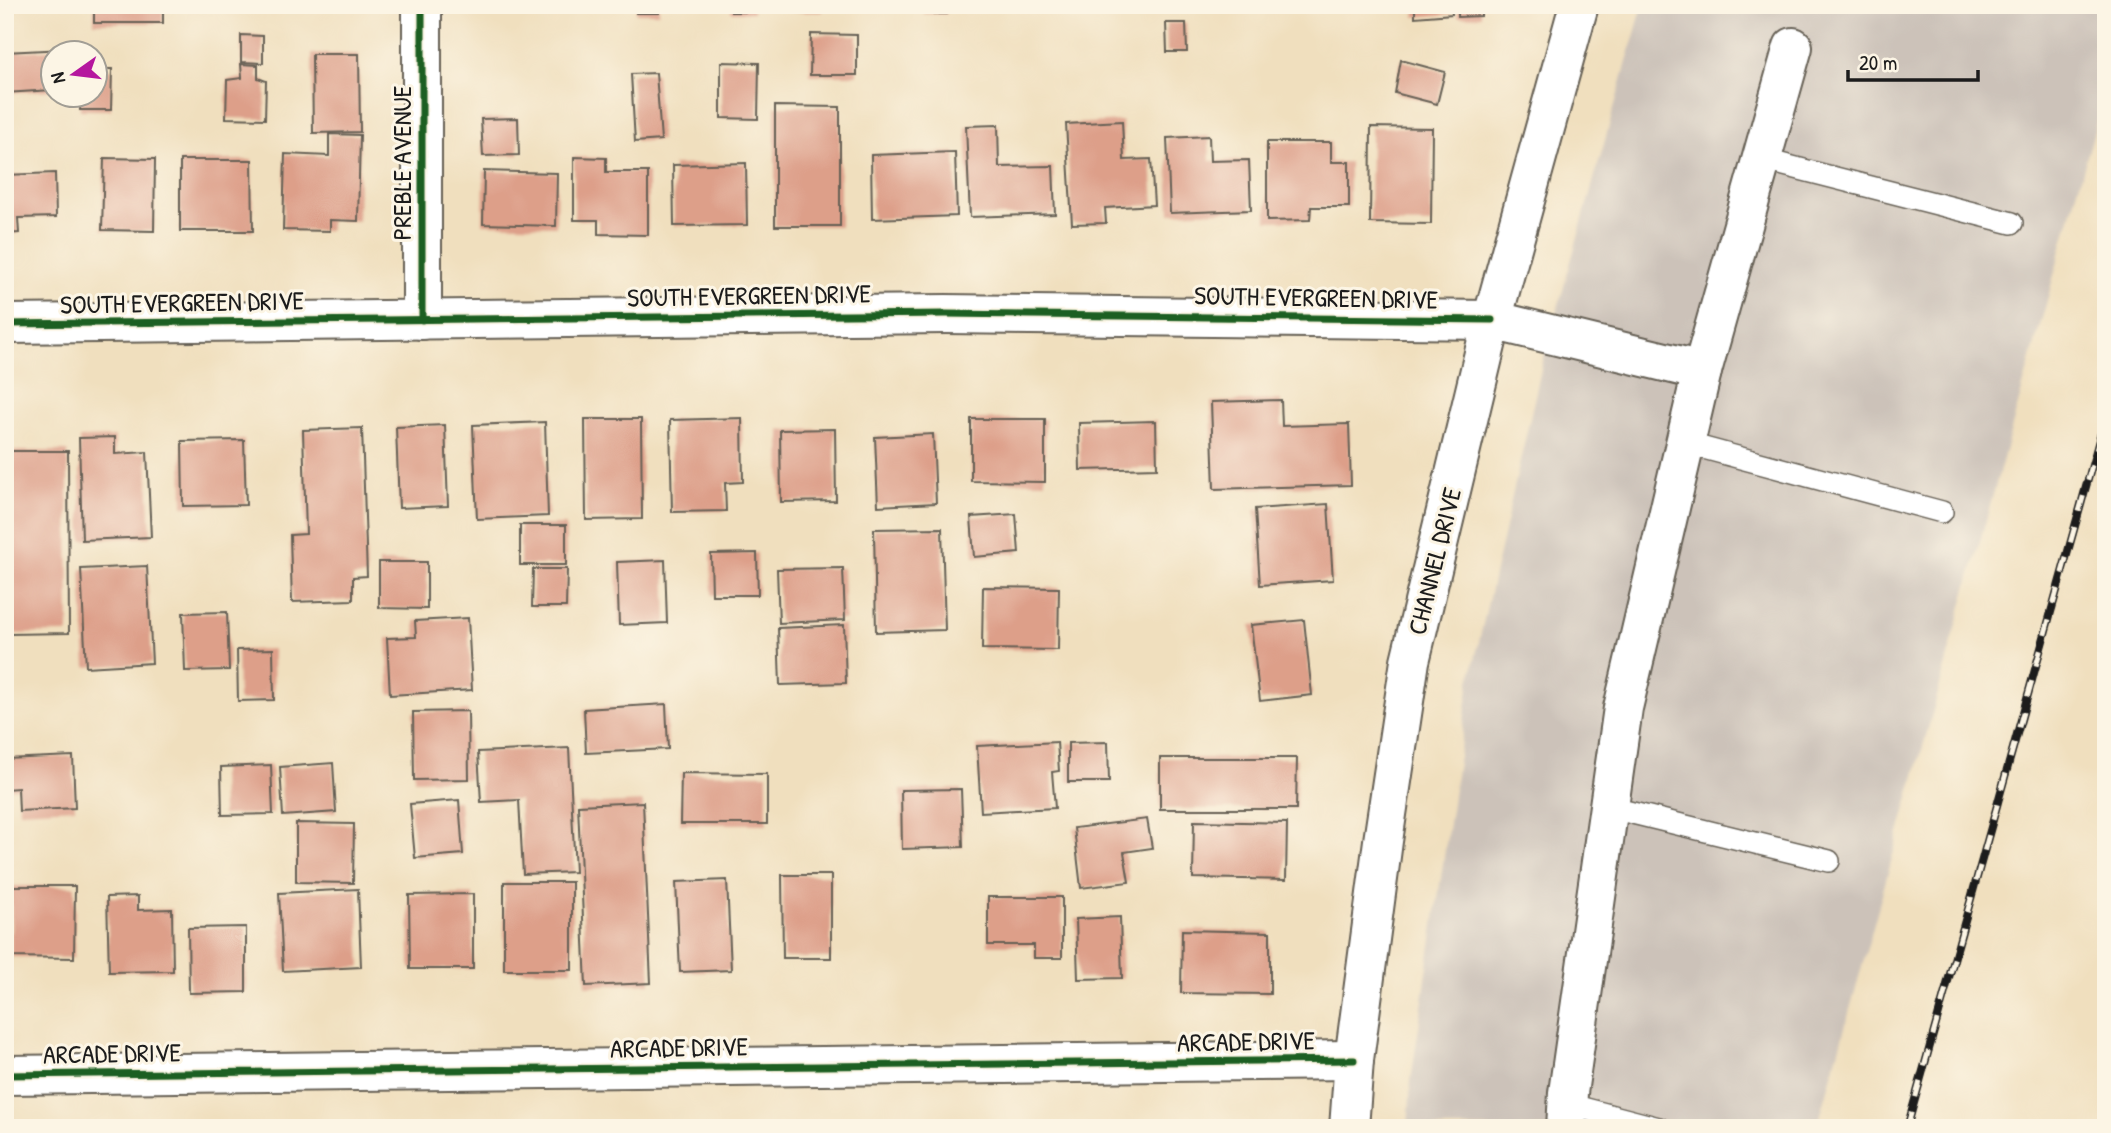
<svg xmlns="http://www.w3.org/2000/svg" width="2111" height="1133" font-family="'Patrick Hand',sans-serif">
<style>
.industrial{fill:#ccc2b9}
.building{fill:#dd9f89}
.lines{fill:none;stroke-linecap:round;stroke-linejoin:round}
.service-casing{stroke:#666055;stroke-width:24}
.minor-casing{stroke:#666055;stroke-width:42}
.service{stroke:#fff;stroke-width:21}
.minor{stroke:#fff;stroke-width:38}
.rail-casing{stroke:#1c1c1c;stroke-width:8}
.rail{stroke:#fcf5e5;stroke-width:5;stroke-dasharray:16;stroke-linecap:butt}
.cycleway-casing{stroke:#fcf5e5;stroke-width:11}
.cycleway{stroke:#1b5e20;stroke-width:7}
.labels{text-anchor:middle;dominant-baseline:central;stroke-width:6;stroke-linejoin:round;paint-order:stroke}
.street-label{font-size:26px;fill:#1c1c1c;stroke:#fcf5e5}
</style>
<rect width="100%" height="100%" fill="#fcf5e5"/>
<filter id="ink" filterUnits="userSpaceOnUse"><feTurbulence type="fractalNoise" baseFrequency=".0143" numOctaves="2"/><feDisplacementMap in="SourceGraphic" scale="14" xChannelSelector="R" yChannelSelector="G"/><feConvolveMatrix kernelMatrix="1 2 1 2 8 2 1 2 1" color-interpolation-filters="sRGB"/></filter>
<filter id="wash" filterUnits="userSpaceOnUse"><feTurbulence type="fractalNoise" baseFrequency=".00686" numOctaves="4" result="noise"/><feDisplacementMap in="SourceGraphic" scale="28" xChannelSelector="R" yChannelSelector="G"/><feGaussianBlur stdDeviation="1.57" result="paint"/><feColorMatrix in="noise" values="0 0 0 0 0 0 0 0 0 0 0 0 0 0 0 0 0 1.4 0 .05"/><feComposite in="paint" operator="in"/></filter>
<g filter="url(#wash)">
<rect width="100%" height="100%" fill="#f0dfbe"/>
<path class="industrial" d="M1643 5H2106V88L1817 1128H1408L1411 1081 1470 681 1543 361Z"/>
<g id="blocks">
<g class="building">
<rect x="94" y="5" width="69" height="18"/>
<rect x="636" y="5" width="23" height="8"/>
<rect x="731" y="5" width="22" height="7"/>
<path d="M792 5H821L822 12H792Z"/>
<path d="M924 5H946L947 14H924Z"/>
<path d="M1167 5H1227V9L1167 11Z"/>
<path d="M1278 5H1348V10H1279Z"/>
<path d="M1415 5H1451L1452 14 1415 17Z"/>
<path d="M1458 5H1481V16L1458 17Z"/>
<path d="M1166 23H1186L1187 52H1167Z"/>
<path d="M811 34 857 35V75H810Z"/>
<path d="M241 35 263 36V63L241 62Z"/>
<path d="M65 49V52H52V90L5 93V52Z"/>
<path d="M312 54H359L360 132 313 133Z"/>
<path d="M1401 60 1445 72 1437 104 1395 93Z"/>
<path d="M721 62 759 63 758 119 721 118Z"/>
<path d="M241 64 258 65V78L266 81 265 119 226 118 227 80 242 78Z"/>
<path d="M94 69H112L111 110H80V94H94Z"/>
<path d="M656 73 661 140 635 142 631 74Z"/>
<path d="M775 106 840 107V226H775Z"/>
<path d="M518 118 519 155 483 156 481 119Z"/>
<path d="M1122 121 1124 160 1151 159 1154 205 1105 208 1106 223 1072 224 1066 124Z"/>
<path d="M998 125 999 167 1053 166 1055 214 970 217 966 126Z"/>
<path d="M1371 127 1432 128 1431 224 1370 223Z"/>
<path d="M329 134 360 135 358 221 330 220V231L283 230 285 154 329 156Z"/>
<path d="M1209 136 1210 161 1249 160 1251 210 1170 213 1167 138Z"/>
<path d="M1267 142H1331V162H1349V207H1311L1310 220 1267 221Z"/>
<path d="M955 152 957 216 872 219 871 155Z"/>
<path d="M574 157 606 158V172H648V235L598 234V220H574Z"/>
<path d="M104 158 155 159 154 231 102 230Z"/>
<path d="M180 160H252L253 231H180Z"/>
<path d="M746 163 747 225 674 226 673 165Z"/>
<path d="M484 171 557 173 556 226 483 224Z"/>
<path d="M55 173 56 217 18 218 19 233 5 234V175Z"/>
<path d="M1281 400 1282 426 1349 424 1351 485 1214 489 1211 402Z"/>
<path d="M742 418 743 482 725 483 726 511 672 512 670 420Z"/>
<path d="M585 419H641L642 519 586 520Z"/>
<path d="M971 419H1045V482L971 481Z"/>
<path d="M1156 421 1157 468 1080 470 1079 423Z"/>
<path d="M545 422 548 516 477 519 473 425Z"/>
<path d="M445 425 448 506 399 508 396 427Z"/>
<path d="M362 428 367 576 353 577V600L292 602 290 535 306 534 303 430Z"/>
<path d="M835 429 836 501 781 502 780 430Z"/>
<path d="M933 434 936 503 878 506 875 437Z"/>
<path d="M115 437V454L147 452 151 537 82 540 79 438Z"/>
<path d="M244 440 246 505 183 506 182 441Z"/>
<path d="M5 451H68L69 633 9 634 8 535H5Z"/>
<path d="M1328 504 1333 580 1260 585 1255 509Z"/>
<path d="M1016 514 1019 553 974 557 971 517Z"/>
<rect x="520" y="525" width="46" height="40"/>
<path d="M942 528 945 630 876 632 874 529Z"/>
<path d="M757 553 758 595H712L711 554Z"/>
<path d="M665 560 667 623 619 625 617 562Z"/>
<path d="M379 562H427V609L379 608Z"/>
<path d="M147 566 152 663 86 667 81 569Z"/>
<path d="M843 568 845 620 779 623 777 569Z"/>
<path d="M533 569H567L566 607H532Z"/>
<path d="M983 587 1059 588 1058 650 982 649Z"/>
<path d="M227 612 229 670 185 671 183 613Z"/>
<path d="M468 618 472 690 390 695 387 638 416 637 415 621Z"/>
<path d="M1304 620 1312 695 1260 701 1251 625Z"/>
<path d="M844 625 846 683 780 685 778 628Z"/>
<path d="M273 649 274 700 238 701 237 650Z"/>
<path d="M666 704 668 749 586 753 584 709Z"/>
<path d="M468 711 469 779 414 780 413 712Z"/>
<path d="M1057 742 1059 771 1052 772 1055 808 981 812 977 746Z"/>
<path d="M1108 742 1109 782H1068V743Z"/>
<path d="M569 748 575 872 523 874 519 800 481 802 478 752Z"/>
<path d="M73 756 75 808 19 811 18 788 5 789V759Z"/>
<path d="M1160 758H1297L1296 809H1160Z"/>
<path d="M333 763 336 812 283 816 280 767Z"/>
<path d="M271 765 273 814 222 815 221 767Z"/>
<path d="M681 773 767 774V824H680Z"/>
<path d="M961 789 963 847 902 849 901 790Z"/>
<path d="M459 800 463 854 415 858 410 804Z"/>
<path d="M643 802 651 983 586 986 578 805Z"/>
<path d="M1147 819 1152 848 1124 852 1129 882 1081 888 1074 828Z"/>
<path d="M1194 821 1287 823 1286 880 1193 878Z"/>
<path d="M296 823 354 824 353 883 296 882Z"/>
<path d="M782 875H831V958H783Z"/>
<path d="M727 880 731 970 680 972 676 882Z"/>
<rect x="504" y="882" width="68" height="88"/>
<path d="M11 886H75L74 958 11 957Z"/>
<path d="M358 889 361 967 283 971 279 893Z"/>
<path d="M473 894V969H410L409 895Z"/>
<path d="M138 896V910L172 909 173 971 109 972 107 897Z"/>
<path d="M988 897H1062V958H1034V945H988Z"/>
<path d="M1120 917 1122 978 1078 979 1076 919Z"/>
<path d="M246 927V992L189 993 188 928Z"/>
<path d="M1182 930 1270 932V994L1181 993Z"/>
</g>
</g>
</g>
<g filter="url(#ink)">
<use href="#blocks" fill-opacity="0" stroke="#666055" stroke-width="2"/>
<g class="lines">
<g class="service-casing">
<g id="service">
<path d="M1761 159 2012 223"/>
<path d="M1685 443 1942 512"/>
<path d="M1608 807 1829 861"/>
<path d="M1567 1104 1659 1128"/>
</g>
</g>
<g class="minor-casing">
<g id="minor">
<path d="M422 5V320"/>
<path d="M5 324 946 314 1492 320 1702 371"/>
<path d="M5 1075 1354 1060"/>
<path d="M1349 1128 1354 1060 1383 841 1410 661 1492 320 1579 5"/>
<path d="M1566 1128 1568 1093 1623 708 1702 371 1793 47"/>
</g>
</g>
<use href="#service" class="service"/>
<use href="#minor" class="minor"/>
<g class="rail-casing">
<path id="rail" d="M1907 1128 2106 415"/>
</g>
<use href="#rail" class="rail"/>
<g class="cycleway-casing">
<g id="cycleway">
<path d="M422 5V320"/>
<path d="M5 324 946 314 1492 320"/>
<path d="M5 1075 1354 1060"/>
</g>
</g>
<use href="#cycleway" class="cycleway"/>
</g>
</g>
<g class="labels">
<g class="street-label">
<text transform="translate(401 163) rotate(-90)">PREBLE AVENUE</text>
<text transform="translate(749 295) rotate(-1)">SOUTH EVERGREEN DRIVE</text>
<text transform="translate(1316 297) rotate(1)">SOUTH EVERGREEN DRIVE</text>
<text transform="translate(182 302) rotate(-1)">SOUTH EVERGREEN DRIVE</text>
<text transform="translate(1434 561) rotate(-76)">CHANNEL DRIVE</text>
<text transform="translate(1246 1041) rotate(-1)">ARCADE DRIVE</text>
<text transform="translate(679 1047) rotate(-1)">ARCADE DRIVE</text>
<text transform="translate(112 1053) rotate(-1)">ARCADE DRIVE</text>
</g>
</g>
<rect width="2111" height="1133" fill="none" stroke="#fcf5e5" stroke-width="28"/>
<g transform="translate(74 74) rotate(256)"><circle r="33" fill="#fcf5e5" stroke="#a29e95" stroke-width="2"/>
<path d="M0-5L12 26L0 18L-12 26Z" fill="#b5179e"/>
<text y="-10" font-size="19" font-weight="bold" text-anchor="middle" fill="#1c1c1c">N</text>
</g>
<path d="M1848 70v10h130v-10" fill="none" stroke="#1c1c1c" stroke-width="3.5"/>
<text x="1859" y="70" font-size="21" fill="#1c1c1c" stroke="#fcf5e5" stroke-width="5" paint-order="stroke">20 m</text>
</svg>
